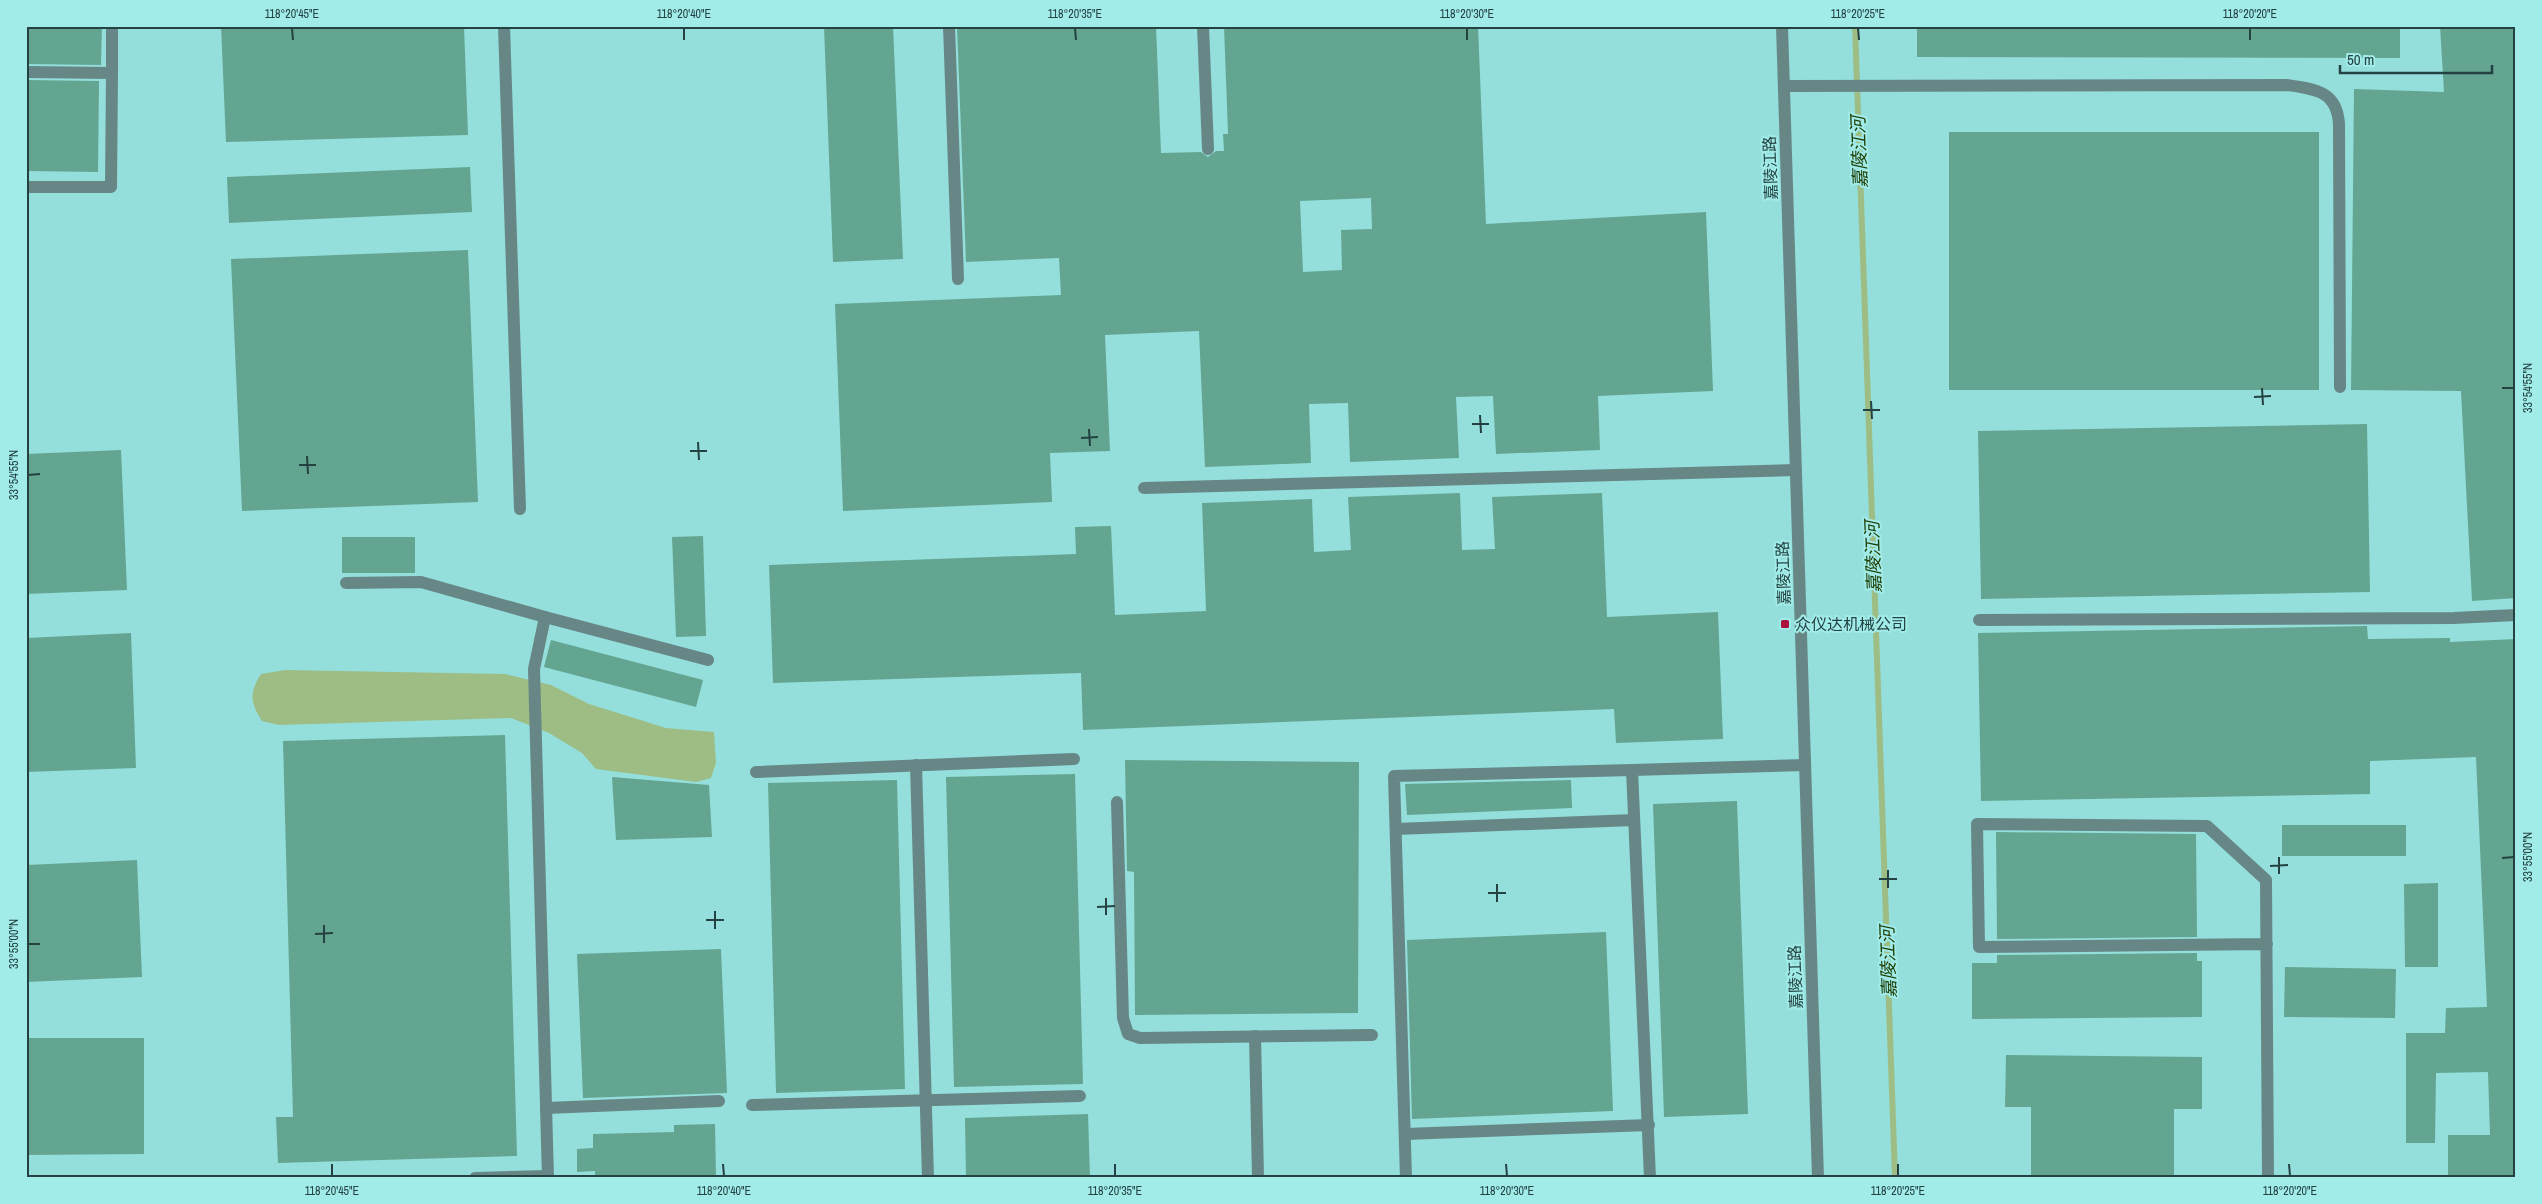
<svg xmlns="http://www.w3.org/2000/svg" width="2542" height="1204" font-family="'Archivo Narrow','Noto Sans SC',sans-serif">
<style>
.water{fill:#9dbd85}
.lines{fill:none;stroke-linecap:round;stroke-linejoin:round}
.stream{stroke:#9dbd85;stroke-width:6}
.building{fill:#64a591;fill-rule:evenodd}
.minor{stroke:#668786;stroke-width:12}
.ticks{fill:none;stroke:#234241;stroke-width:2}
.poi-dot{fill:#aa1440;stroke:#a1ece9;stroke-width:2}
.labels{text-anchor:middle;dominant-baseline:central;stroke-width:4;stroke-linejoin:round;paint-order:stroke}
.street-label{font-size:16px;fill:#234241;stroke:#a1ece9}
.poi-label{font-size:16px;fill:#234241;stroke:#a1ece9;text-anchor:start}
.water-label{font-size:18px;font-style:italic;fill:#1e3b00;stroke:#a1ece9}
.neatline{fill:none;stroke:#234241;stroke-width:2}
.ticks-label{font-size:12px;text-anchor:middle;fill:#234241}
</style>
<rect width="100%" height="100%" fill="#94dfdc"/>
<path class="water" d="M285 670 505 674 551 685 589 704 666 728 714 732 716 763 711 778 696 782 596 769 582 753 549 733 511 718 279 725 262 721C250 702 249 693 261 674Z"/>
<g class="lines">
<path class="stream" d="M1855 26 1895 1178"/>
</g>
<g class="building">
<path d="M26 26H102L101 65 26 64Z"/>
<path d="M221 26H464L468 135 226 142Z"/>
<path d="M824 26H893L903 259 833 262Z"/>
<path d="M957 26H1156L1161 153 1201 152 1208 157 1216 151H1224L1223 134H1228L1224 26H1478L1486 224 1706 212 1713 391 1598 396 1600 450 1496 454 1493 396 1456 397 1459 458 1350 462 1348 403 1309 404 1311 463 1205 467 1199 331 1105 335 1110 451 1050 453 1052 502 843 511 835 304 1061 295 1059 258 966 262ZM1371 198 1372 229 1341 230 1342 270 1303 272 1300 201Z"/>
<path d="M1917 26H2400V58L1917 57Z"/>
<path d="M2440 26H2516V598L2472 601 2461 391 2351 390 2354 89 2444 92Z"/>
<path d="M26 80 99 81 98 172 26 171Z"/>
<rect x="1949" y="132" width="370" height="258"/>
<path d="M470 167 472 212 229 223 227 177Z"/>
<path d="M468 250 478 502 242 511 231 259Z"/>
<path d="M2367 424 2370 592 1981 599 1978 431Z"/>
<path d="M121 450 127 590 26 594V454Z"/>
<path d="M1460 493 1462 550 1495 549 1492 497 1602 493 1607 617 1718 612 1723 739 1616 743 1614 709 1083 730 1081 673 773 683 769 565 1076 554 1075 527 1111 526 1115 615 1206 611 1202 503 1312 499 1314 552 1351 550 1348 497Z"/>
<path d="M703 536 706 636 676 637 672 537Z"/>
<rect x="342" y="537" width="73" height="36"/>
<path d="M2367 626 2368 639 2450 638V642L2516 639V1178H2448V1135H2490L2488 1072 2436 1073 2435 1143H2406V1033H2445L2446 1008 2487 1007 2476 757 2370 761V794L1981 801 1978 633Z"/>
<path d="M131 633 136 768 26 772V638Z"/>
<path d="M551 640 703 680 696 707 544 667Z"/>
<path d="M505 735 517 1156 278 1163 276 1117H293L283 741Z"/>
<path d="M1125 760 1359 762 1358 1013 1135 1015 1134 872 1127 871Z"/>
<path d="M1075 774 1083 1084 954 1087 946 777Z"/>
<path d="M612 777 709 785 712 837 616 840Z"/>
<path d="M897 780 905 1089 776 1093 768 783Z"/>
<path d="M1571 780 1572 808 1407 815 1405 784Z"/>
<path d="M1737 801 1748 1114 1664 1117 1653 804Z"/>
<rect x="2282" y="825" width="124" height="31"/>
<path d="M1996 832 2196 834 2197 937 1997 939Z"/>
<path d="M137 860 142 977 26 982V865Z"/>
<path d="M2438 883V967H2405L2404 884Z"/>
<path d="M1606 932 1613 1111 1412 1119 1407 940Z"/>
<path d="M721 949 727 1093 583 1098 577 954Z"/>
<path d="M2197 953V961H2202V1017L1972 1019V963H1997V955Z"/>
<path d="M2285 967 2396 969 2395 1018 2284 1017Z"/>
<path d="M26 1038H144V1154L26 1155Z"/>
<path d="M2006 1055 2202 1057V1109H2174V1178H2031V1107H2005Z"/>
<path d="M1088 1114 1090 1178H966L965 1118Z"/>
<path d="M715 1124 716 1178H595V1171L577 1172V1149L593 1148V1134L674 1132V1125Z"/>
</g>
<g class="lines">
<g class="minor">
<path d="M112 26V73"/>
<path d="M504 26 520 509"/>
<path d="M949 26 958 279"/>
<path d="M1203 26 1208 149"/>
<path d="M1782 26 1818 1178"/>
<path d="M26 72 112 73 111 187H26"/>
<path d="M1784 86 2287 85C2315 89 2337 91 2339 124L2340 387"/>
<path d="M1144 488 1796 470"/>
<path d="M346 583 421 582 545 617"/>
<path d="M1979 620 2454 618 2516 615"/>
<path d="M916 765 928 1178"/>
<path d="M1632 770 1805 765"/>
<path d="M756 772 1074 759"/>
<path d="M1117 802 1123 1018 1128 1034 1140 1038 1372 1035"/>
<path d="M1396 829 1634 820"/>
<path d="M2267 944 1979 947 1977 824 2207 826 2266 880 2268 1178"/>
<path d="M1255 1036 1258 1178"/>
<path d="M752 1105 1080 1096"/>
<path d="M546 1108 719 1101"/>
<path d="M1405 1134 1649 1125"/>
<path d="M475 1178 548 1176"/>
<path d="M548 1178 534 669 545 617 708 660"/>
<path d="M1406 1178 1394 776 1632 770 1650 1178"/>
</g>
</g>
<path class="ticks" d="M292 28 293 40M684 28V40M1075 28 1076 40M1467 28V40M1858 28 1859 40M2250 28V40M2262 388 2263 405M2502 388H2514M2254 397 2271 396M1871 401 1872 419M1863 410H1880M1480 415 1481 433M1472 424H1489M1089 429 1090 446M1081 438 1098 437M698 442 699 460M690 451H707M307 456 308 474M299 465H316M28 475 40 474M2279 857V874M2502 858 2514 857M2270 866 2288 865M1888 870V888M1879 879H1897M1497 884V902M1488 893H1506M1106 898V915M1097 907 1115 906M715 911V929M706 920H724M324 925V943M315 934 333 933M28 944H40M332 1164V1176M723 1164 724 1176M1115 1164V1176M1506 1164 1507 1176M1898 1164V1176M2289 1164 2290 1176"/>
<rect class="poi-dot" x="1780" y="619" width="10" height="10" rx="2.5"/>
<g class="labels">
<g class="street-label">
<text transform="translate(1770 168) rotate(-92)">嘉陵江路</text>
<text transform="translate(1783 573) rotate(-92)">嘉陵江路</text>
<text transform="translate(1795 977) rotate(-92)">嘉陵江路</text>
</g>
<g class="poi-label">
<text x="1795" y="624">众仪达机械公司</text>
</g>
<g class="water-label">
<text transform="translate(1859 152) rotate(-92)">嘉陵江河</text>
<text transform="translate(1873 557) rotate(-92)">嘉陵江河</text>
<text transform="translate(1888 962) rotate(-92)">嘉陵江河</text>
</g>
</g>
<rect width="2542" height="1204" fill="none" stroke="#a1ece9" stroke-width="55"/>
<path d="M2340 65v8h152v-8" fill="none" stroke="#234241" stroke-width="2.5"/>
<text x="2347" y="65" font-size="15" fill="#234241" stroke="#a1ece9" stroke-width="4" paint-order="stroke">50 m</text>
<rect x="28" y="28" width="2486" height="1148" class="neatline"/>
<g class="ticks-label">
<text x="292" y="18">118°20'45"E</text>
<text x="684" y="18">118°20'40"E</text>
<text x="1075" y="18">118°20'35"E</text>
<text x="1467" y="18">118°20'30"E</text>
<text x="1858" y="18">118°20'25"E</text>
<text x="2250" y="18">118°20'20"E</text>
<text transform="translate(2528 388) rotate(-90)" y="4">33°54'55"N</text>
<text transform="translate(14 475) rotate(-90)" y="4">33°54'55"N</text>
<text transform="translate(2528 857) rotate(-90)" y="4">33°55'00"N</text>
<text transform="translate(14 944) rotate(-90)" y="4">33°55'00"N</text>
<text x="332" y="1195">118°20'45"E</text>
<text x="724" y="1195">118°20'40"E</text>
<text x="1115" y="1195">118°20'35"E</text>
<text x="1507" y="1195">118°20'30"E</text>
<text x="1898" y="1195">118°20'25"E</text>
<text x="2290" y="1195">118°20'20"E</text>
</g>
</svg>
